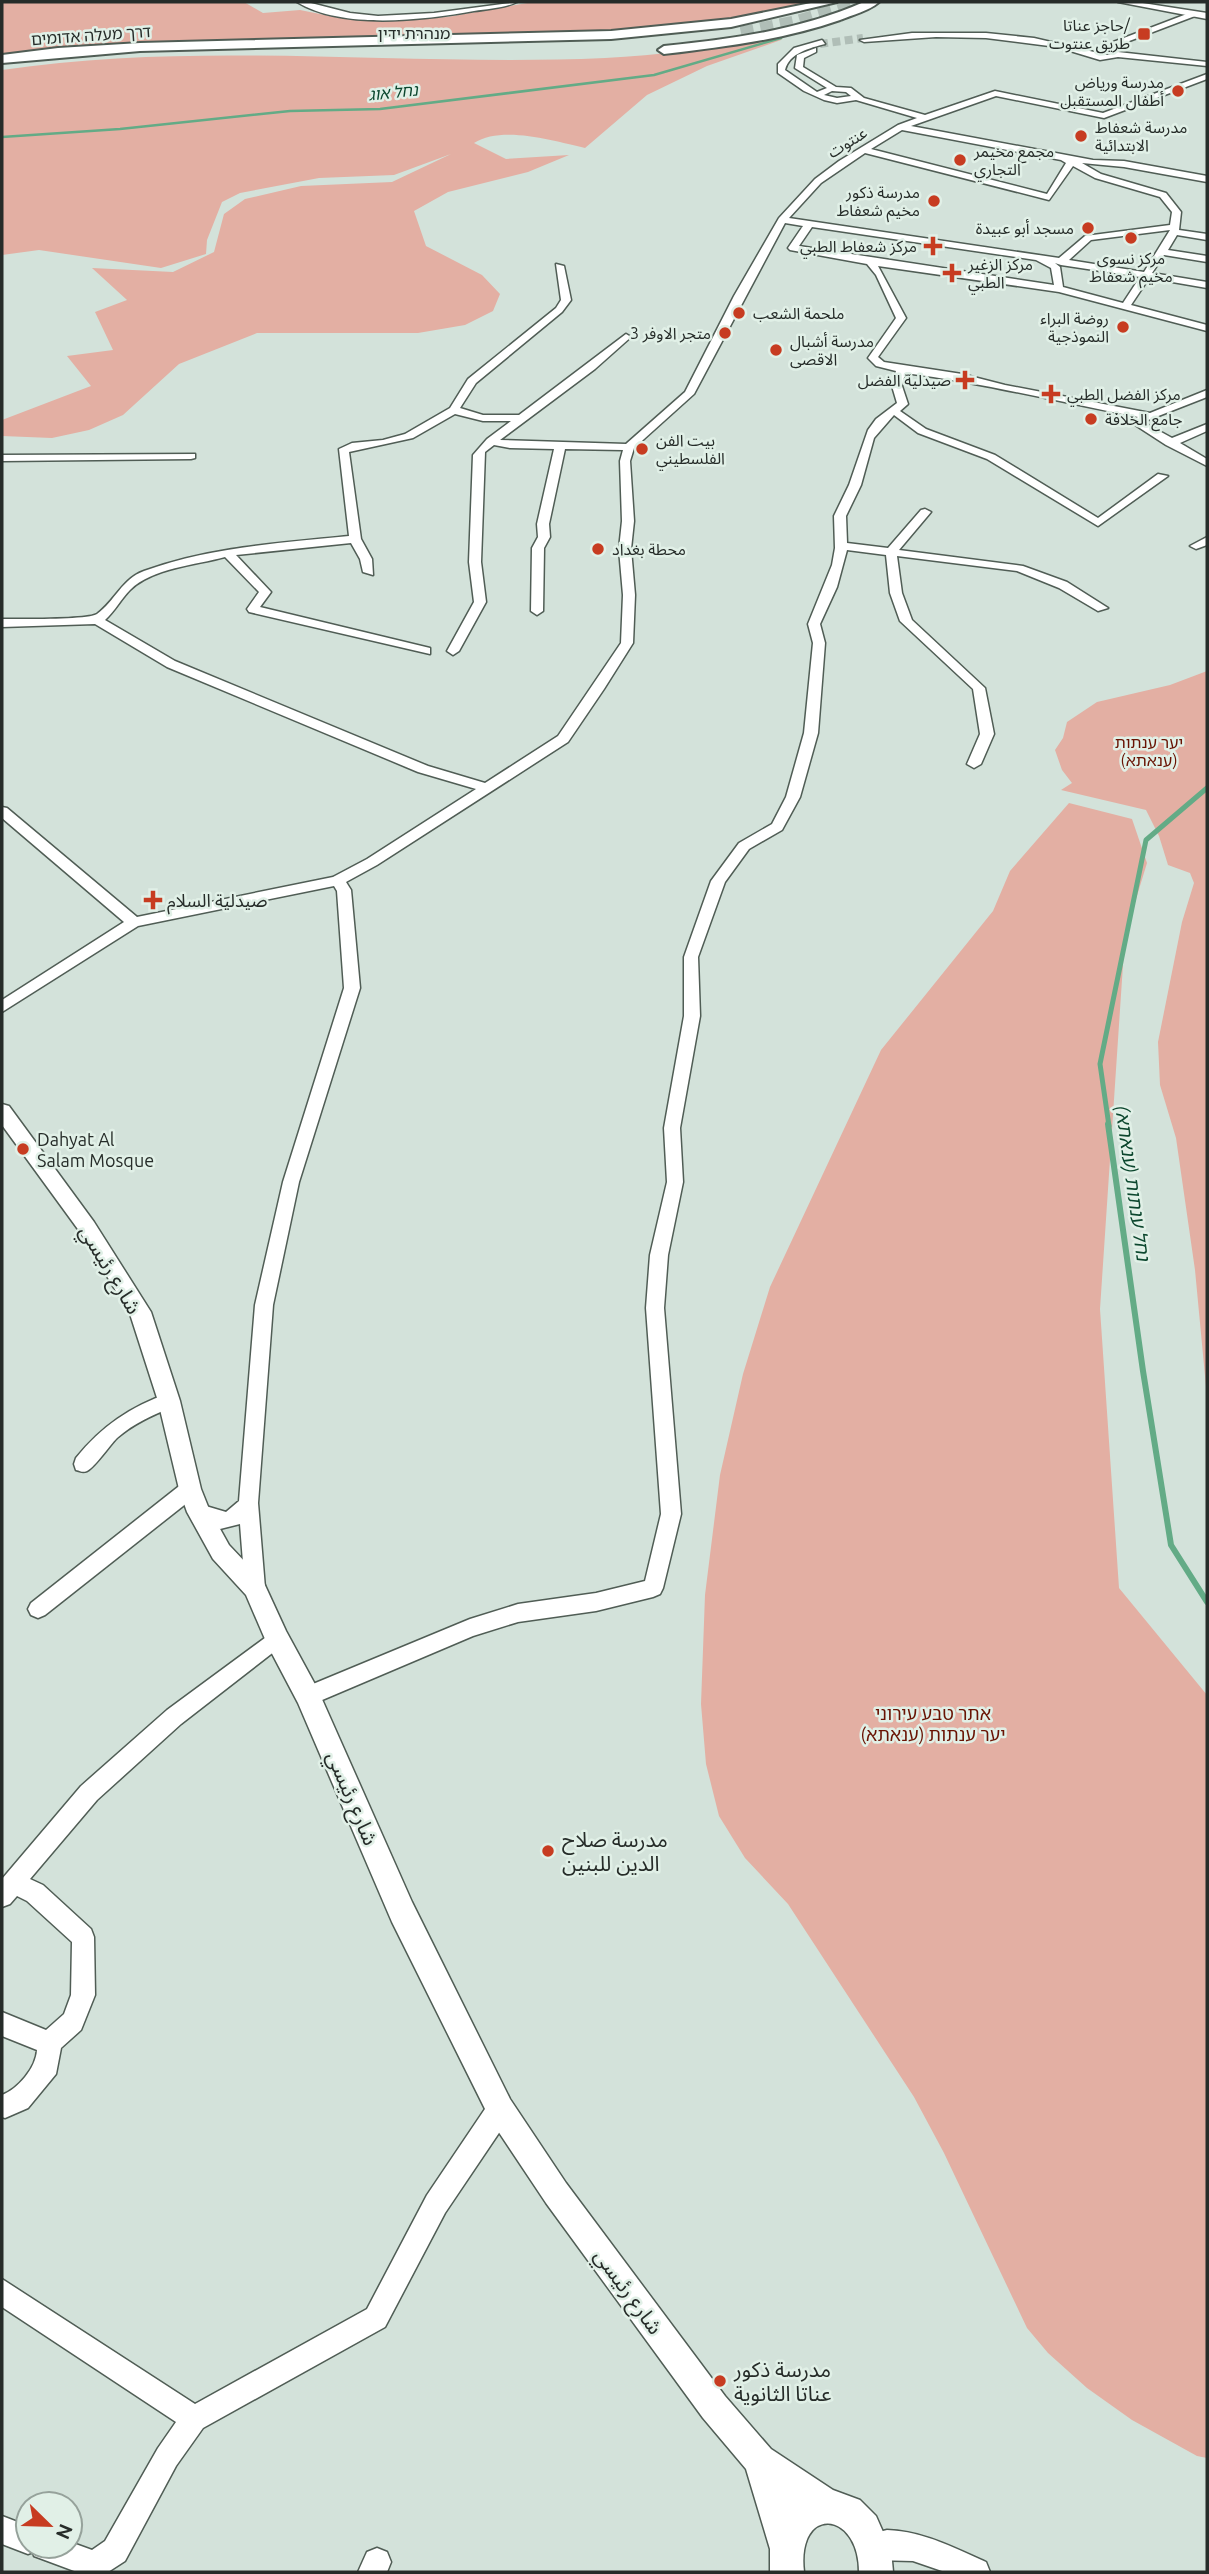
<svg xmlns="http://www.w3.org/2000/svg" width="1209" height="2574" font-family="Ubuntu,'Noto Sans Arabic','Noto Sans Hebrew',sans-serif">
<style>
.green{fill:#e3afa3}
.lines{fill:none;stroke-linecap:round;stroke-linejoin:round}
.stream-far2{stroke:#63ab86;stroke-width:2.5}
.stream-far1{stroke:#63ab86;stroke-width:5}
.stream{stroke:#63ab86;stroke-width:6}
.minor-tunnel{stroke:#b0beb7;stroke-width:8;stroke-dasharray:8 4.5;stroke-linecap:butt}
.trunk-tunnel{stroke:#b0beb7;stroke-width:13;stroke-dasharray:13 7;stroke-linecap:butt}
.minor-casing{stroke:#505d55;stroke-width:3}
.tertiary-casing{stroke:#505d55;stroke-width:3}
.trunk-casing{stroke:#505d55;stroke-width:4}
.minor{fill:#fff;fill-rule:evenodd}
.tertiary{fill:#fff;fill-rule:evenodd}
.trunk{fill:#fff;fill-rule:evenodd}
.poi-dot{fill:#c73c21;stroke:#e1f0e7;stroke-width:2.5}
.labels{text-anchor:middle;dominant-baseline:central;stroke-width:5;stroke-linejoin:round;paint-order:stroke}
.far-poi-label{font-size:16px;fill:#262c29;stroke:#e1f0e7;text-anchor:start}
.far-street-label{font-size:16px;fill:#262c29;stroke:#e1f0e7}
.far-water-label{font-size:16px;font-style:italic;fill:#0c472e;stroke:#e1f0e7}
.far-park-label{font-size:16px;fill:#691303;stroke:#e1f0e7}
.poi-label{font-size:18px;fill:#262c29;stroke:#e1f0e7;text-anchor:start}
.park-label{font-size:18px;fill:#691303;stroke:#e1f0e7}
.water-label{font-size:19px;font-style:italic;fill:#0c472e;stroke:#e1f0e7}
.near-street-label{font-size:21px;fill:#262c29;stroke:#e1f0e7}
.near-poi-label{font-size:21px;fill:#262c29;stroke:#e1f0e7;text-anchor:start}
</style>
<rect width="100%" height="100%" fill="#d3e2da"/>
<g class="green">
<path d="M2 2H244L263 13 300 10 340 18 379 21 447 17 533 2H825L698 24 648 29 123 43 2 56Z"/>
<path d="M784 36 781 40 707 66 647 95 585 148C555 141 502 125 474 143L506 159 569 155 528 172 448 192 414 211 426 246 482 275 500 294 493 311 465 325 418 333H257L179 364 123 415 89 430 52 438 2 436V420L91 386 67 356 113 350 95 312 127 300 92 268 173 272 214 252 224 214 245 199 301 186 392 182 451 154 394 175 319 178 240 193 222 202 207 240 206 254 161 268 39 250 2 255V70C202 40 404 67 605 58 665 55 724 47 784 36Z"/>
<path d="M1207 671V1397L1195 1270 1176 1138 1160 1085 1158 1042 1182 922 1194 883 1190 873 1168 865 1159 836 1146 810 1061 790 1072 783 1062 770 1055 750 1063 738 1067 722 1097 702 1170 685Z"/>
<path d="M1069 803 1132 819 1147 863 1125 935 1100 1309 1119 1588 1207 1695V2458L1197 2456 1132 2420 1087 2388 1048 2353 1027 2328 944 2153 914 2097 788 1904 745 1858 719 1816 706 1764 701 1704 705 1595 720 1475 743 1374 770 1287 881 1050 993 911 1010 871Z"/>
</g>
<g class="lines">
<path class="stream-far2" d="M2 137 120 129 290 111 380 109 654 75 781 38"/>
<path class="stream-far1" d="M1109 1126 1100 1064 1146 840 1207 788"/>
<path class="stream" d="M1108 1124 1143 1371 1171 1545 1207 1602"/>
<path class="minor-tunnel" d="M820 44 863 38"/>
<path class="trunk-tunnel" d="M741 33 799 21 862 2"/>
<g class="minor-casing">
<g id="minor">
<path d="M297 2H307L350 13 378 16 434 13 517 2C505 8 488 9 474 11 424 20 343 30 297 2Z"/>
<path d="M1192 12 1195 16 1124 43 1118 52 1207 62V66L1118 57 1100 60 1057 47 986 38 936 37 864 42 860 40 912 33H986L1034 38 1107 55 1111 54 1113 48H1108V44Z"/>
<path d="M822 40 825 44C810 48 789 53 785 70L817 92 827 88 795 68 797 55 816 48V52L804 58 803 67 836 87 851 88 864 98 925 115 995 91 1103 113 1207 74V79L1104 118 996 96 911 126 1093 160 1124 161 1207 176V182L1124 167 1082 163 1101 174 1166 193 1181 212 1179 230 1207 234V240L1177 235 1168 250 1207 256V262L1164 255 1152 273 1207 282V288L1149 278 1131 305 1207 325V331L1059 292 878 266 906 318 878 357 884 362 962 374 1005 385 1150 413 1207 390V397L1143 422 1172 438 1207 424V431L1180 443 1207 459V466L1166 445 1129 421 1138 417C1060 402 983 383 905 373L902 386 908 404 900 411 926 429 995 455 1098 518 1158 474 1168 476 1098 526 987 459 918 433 894 415 874 438 861 485 846 516 847 543 888 548 921 510 925 509 931 512 899 550 1023 566 1067 582 1108 608 1098 611 1059 588 1017 571 897 556 902 593 912 620 985 688 994 734 981 764 974 768 967 764 980 734 973 689 900 621 890 593 886 555 847 550 837 587 820 624 825 643 818 733 800 797 782 830 749 849 725 882 698 957 700 1016 680 1128 683 1182 668 1255 664 1308 681 1514 663 1588 660 1594 653 1597 596 1611 518 1622 473 1636 308 1706 301 1703 298 1696 301 1689 470 1619 518 1604 596 1593 645 1581 661 1514 646 1308 650 1255 667 1182 664 1128 684 1016V957L711 881 739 843 772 824 786 797 804 733 813 643 808 624 832 565 835 548 834 516 849 485 868 430 876 419 897 403 892 386 896 371 876 366 868 358 896 318 876 275 867 264 790 250 788 248 803 226 785 223 694 394 634 448 630 461 634 521 631 549 635 595 633 643 604 689 568 742 377 865 346 882 351 890 360 988 299 1182 273 1305 258 1503 265 1588 262 1594 255 1597 248 1594 245 1588 240 1524 220 1529 192 1518 189 1512 192 1506 199 1504 226 1512 239 1501 255 1305 283 1182 344 988 337 891 334 886 138 926 2 1012V1000L124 922 2 818V807L7 808 137 917 333 877 367 859 476 789 418 772 167 667 95 624 2 627V619C18 619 88 620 97 614 115 601 122 579 144 571 209 547 280 543 349 536L339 449 352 443 383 440 405 434 450 408 468 379 556 308 561 300 556 264 564 266 571 300 562 312 476 383 460 408 483 415H519L626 334 631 337 595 369 500 440 626 444 685 392 734 296 779 218 815 179 839 161 898 125 917 118 856 100 837 103 824 100 804 91 778 73V64L794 48ZM832 91 846 92 851 96 837 98 824 95ZM902 130 1061 160 1066 163 1047 194 871 149ZM865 153 1049 200 1073 166 1095 178 1160 197 1172 212 1170 225 1085 236 1059 258 789 218 821 183ZM812 227 1036 260 1051 268 1054 285 799 246ZM1170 230 1144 272 1069 260 1091 240ZM1055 263 1061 265 1140 277 1123 303 1063 287 1060 267ZM455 414 483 421H511L487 439 473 455 469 562 474 602 447 651 453 655 459 651 486 602 481 562 485 452 494 445 510 448 554 449 537 524 538 537 532 548 531 611 537 615 543 611 544 548 550 537 549 524 565 449 623 450 620 461 622 521 619 549 623 595 621 643 558 736 485 783 428 766 175 661 105 620C115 611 121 599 130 590 152 568 196 565 225 557L259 592 247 609 249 612 430 654V648L260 607 271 592 236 555 351 543 360 559 363 572 373 575 372 559 361 539 349 452 413 438Z"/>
<path d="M195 454V458L191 459 2 461V455Z"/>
<path d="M1207 537V545L1196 549 1190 546Z"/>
<path d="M169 1393 176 1396 178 1401 176 1406C154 1414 134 1423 117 1438 109 1446 95 1467 87 1471 82 1473 81 1471 76 1470L74 1464 76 1458C102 1426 130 1407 169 1393Z"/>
<path d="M190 1481 197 1483 200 1489 197 1495 45 1615 38 1618 31 1615 28 1609 31 1603 183 1483Z"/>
<path d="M277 1629 284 1632 287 1638 284 1644 181 1724 97 1800 30 1879 43 1885 91 1929 94 1937 95 1995 81 2030 61 2048 56 2074 28 2108 5 2118 2 2117V2095C18 2089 36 2068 37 2050L2 2036V2012L46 2030 64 2014 71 1995 72 1942 27 1901 17 1896 10 1904 2 1907V1879L81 1786 167 1710Z"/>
<path d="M500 2097 509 2100 512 2109 509 2118 445 2213 385 2327 203 2428 176 2466 125 2561 108 2572H77L34 2556 33 2552 28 2554 2 2544V2516L28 2526V2546H70V2542L92 2550 105 2541 158 2448 176 2422 2 2307V2279L195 2404 367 2309 427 2195 491 2100Z"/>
<path d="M887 2530C923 2531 954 2548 986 2562L990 2572H945L913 2561 873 2560 863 2556 859 2546 863 2536Z"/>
<path d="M377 2548 387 2552 391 2562 387 2572H358L367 2552Z"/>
</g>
</g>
<g class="tertiary-casing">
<g id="tertiary">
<path d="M1118 2H1136L1207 13V19Z"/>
<path d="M2 1104 9 1106 94 1222 151 1312 180 1401 201 1489 209 1509 229 1545 263 1581 286 1631 317 1688 412 1902 510 2099 566 2183 725 2396 771 2449 833 2490 860 2500 876 2516 891 2550 893 2572H859C859 2510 796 2505 804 2572H770V2549L746 2469 703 2418 546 2203 490 2119 392 1922 298 1703 268 1646 246 1595 213 1559 187 1512 179 1489 158 1401 130 1314 80 1232 2 1125Z"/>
</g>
</g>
<g class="trunk-casing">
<g id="trunk">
<path d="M816 2H837L731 27 611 39 140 51 2 63V55L58 48 140 43 611 31 731 19Z"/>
<path d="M864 2H879C869 11 852 15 840 20 783 40 723 47 664 54L658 50 664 46C733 39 800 30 864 2Z"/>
</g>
</g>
<use href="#minor" class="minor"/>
<use href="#tertiary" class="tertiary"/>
<use href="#trunk" class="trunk"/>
</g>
<g class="poi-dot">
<rect x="1137" y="27" width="14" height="14" rx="3.5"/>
<circle cx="1178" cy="91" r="7"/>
<circle cx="1081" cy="136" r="7"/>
<circle cx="960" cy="160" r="7"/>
<circle cx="934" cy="201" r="7"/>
<circle cx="1088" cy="228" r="7"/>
<circle cx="1131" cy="238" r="7"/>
<path d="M929.5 235.5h7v7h7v7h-7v7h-7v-7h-7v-7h7z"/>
<path d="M948.5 262.5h7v7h7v7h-7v7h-7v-7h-7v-7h7z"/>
<circle cx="739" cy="313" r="7"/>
<circle cx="1123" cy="327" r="7"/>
<circle cx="725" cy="333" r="7"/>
<circle cx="776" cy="350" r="7"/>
<path d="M961.5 369.5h7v7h7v7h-7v7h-7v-7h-7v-7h7z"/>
<path d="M1047.5 383.5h7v7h7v7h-7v7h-7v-7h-7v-7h7z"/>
<circle cx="1091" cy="419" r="7"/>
<circle cx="642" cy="449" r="7"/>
<circle cx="598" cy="549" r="7"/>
<path d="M149.5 889.5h7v7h7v7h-7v7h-7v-7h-7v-7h7z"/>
<circle cx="23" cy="1149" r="7"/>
<circle cx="548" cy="1851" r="7"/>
<circle cx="720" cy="2381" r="7"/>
</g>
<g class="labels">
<g class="far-poi-label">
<text x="1130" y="25" text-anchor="end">حاجز عناتا/<tspan x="1130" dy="18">طريق عنتوت</tspan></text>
<text x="1164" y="82" text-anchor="end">مدرسة ورياض<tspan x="1164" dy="18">أطفال المستقبل</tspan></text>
<text x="1095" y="127">مدرسة شعفاط<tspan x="1095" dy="18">الابتدائية</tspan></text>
<text x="974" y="151">مجمع مخيمر<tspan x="974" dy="18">التجاري</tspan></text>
<text x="920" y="192" text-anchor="end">مدرسة ذكور<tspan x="920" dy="18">مخيم شعفاط</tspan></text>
<text x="1074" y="228" text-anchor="end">مسجد أبو عبيدة</text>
<text x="917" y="246" text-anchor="end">مركز شعفاط الطبي</text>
<text x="1131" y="258" text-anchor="middle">مركز نسوي<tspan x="1131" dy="18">مخيم شعفاط</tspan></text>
<text x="968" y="264">مركز الزغير<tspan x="968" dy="18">الطبي</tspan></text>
<text x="753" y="313">ملحمة الشعب</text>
<text x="1109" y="318" text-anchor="end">روضة البراء<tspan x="1109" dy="18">النموذجية</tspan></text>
<text x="711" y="333" text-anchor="end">متجر الاوفر 3</text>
<text x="790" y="341">مدرسة أشبال<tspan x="790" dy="18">الاقصى</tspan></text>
<text x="951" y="380" text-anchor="end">صيدلية الفضل</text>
<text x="1067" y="394">مركز الفضل الطبي</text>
<text x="1105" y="419">جامع الخلافة</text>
<text x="656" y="440">بيت الفن<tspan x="656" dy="18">الفلسطيني</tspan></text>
<text x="612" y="549">محطة بغداد</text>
</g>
<g class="far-street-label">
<text x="414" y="33">מנהרת ידין</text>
<text transform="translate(91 35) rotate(-4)">דרך מעלה אדומים</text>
<text transform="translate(847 142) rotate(-32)">عنتوت</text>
</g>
<g class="far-water-label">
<text transform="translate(393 92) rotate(-6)">נחל אוג</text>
</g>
<g class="far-park-label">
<text x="1149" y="742">יער ענתות<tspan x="1149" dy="18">(ענאתא)</tspan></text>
</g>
<g class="poi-label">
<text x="167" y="900">صيدلية السلام</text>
<text x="37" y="1139">Dahyat Al<tspan x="37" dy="21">Salam Mosque</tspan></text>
</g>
<g class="park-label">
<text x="933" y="1713">אתר טבע עירוני<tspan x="933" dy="21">יער ענתות (ענאתא)</tspan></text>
</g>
<g class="water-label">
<text transform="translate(1133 1183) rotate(82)">נחל ענתות (ענאתא)</text>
</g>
<g class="near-street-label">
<text transform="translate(111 1269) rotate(59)">شارع رئيسي</text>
<text transform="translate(353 1798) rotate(67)">شارع رئيسي</text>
<text transform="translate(629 2291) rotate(54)">شارع رئيسي</text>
</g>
<g class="near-poi-label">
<text x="562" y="1839">مدرسة صلاح<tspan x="562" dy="24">الدين للبنين</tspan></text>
<text x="734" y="2369">مدرسة ذكور<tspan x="734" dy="24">عناتا الثانوية</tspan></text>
</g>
</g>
<rect width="1209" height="2574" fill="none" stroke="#262c29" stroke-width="7"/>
<g transform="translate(49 2525) rotate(113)"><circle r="33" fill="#e1f0e7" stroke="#96a29b" stroke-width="2"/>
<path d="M0-5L12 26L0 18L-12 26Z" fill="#c73c21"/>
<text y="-10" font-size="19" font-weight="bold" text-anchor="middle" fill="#262c29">N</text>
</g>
</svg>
